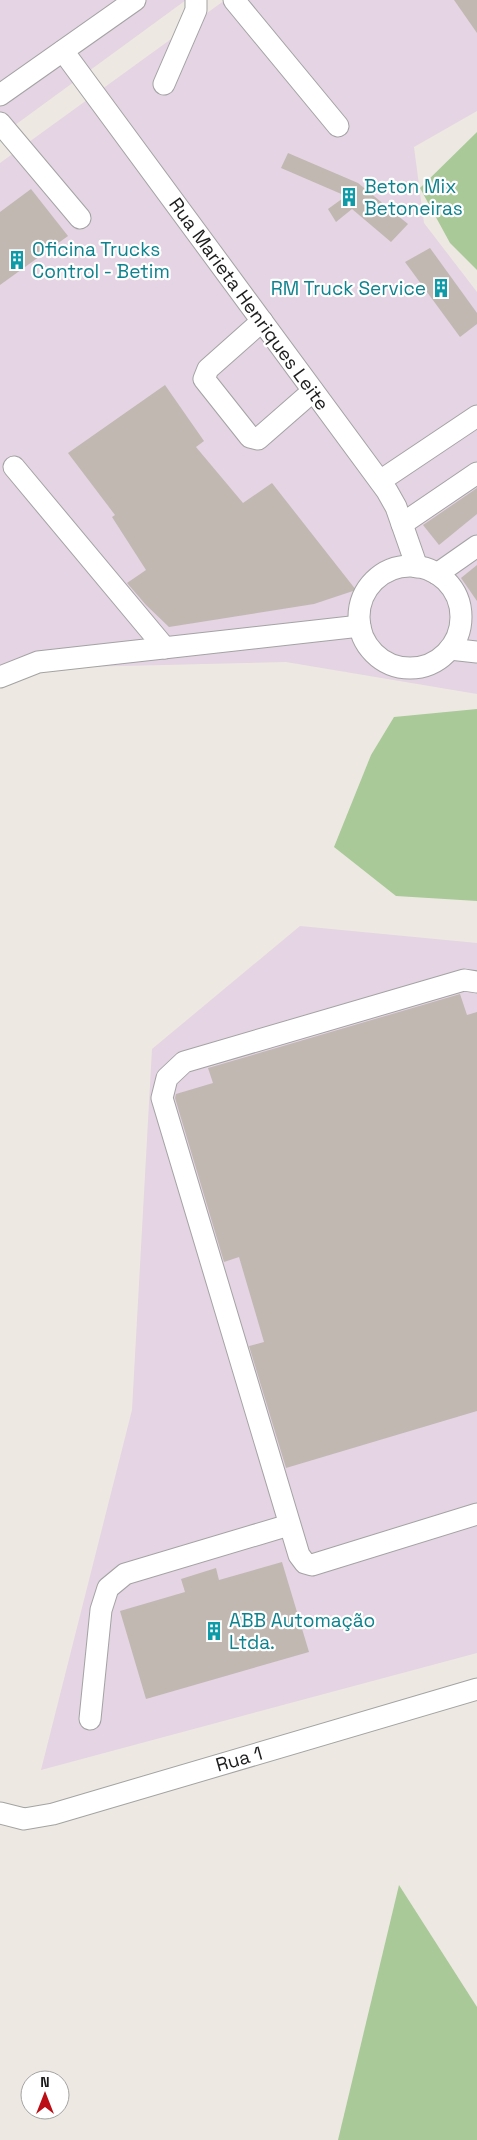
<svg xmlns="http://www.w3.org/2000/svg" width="477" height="2140" font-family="'Space Grotesk',sans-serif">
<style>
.industrial{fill:#e5d4e3}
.forest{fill:#a9c999}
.building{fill:#c1b8b2}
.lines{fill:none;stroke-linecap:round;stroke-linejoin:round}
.minor-casing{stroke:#a3a3a3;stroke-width:23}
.minor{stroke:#fff;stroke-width:21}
.labels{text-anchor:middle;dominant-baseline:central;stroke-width:4.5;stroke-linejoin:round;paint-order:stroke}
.culture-label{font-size:19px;fill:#0d838f;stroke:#fff;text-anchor:start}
.street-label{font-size:19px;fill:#1c1c1c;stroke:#fff}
</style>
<rect width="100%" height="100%" fill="#ede9e2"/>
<g class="industrial">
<path d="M0 0H186L0 136Z"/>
<path d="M225 0H477V111L414 147 424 223 477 292V694L286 662 0 669V163Z"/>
<path d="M300 926 477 943V1653L41 1770 132 1410 152 1049Z"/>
</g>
<g class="forest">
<path d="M477 132V270L450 243 420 188Z"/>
<path d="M477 709V901L396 896 334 847 371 755 394 717Z"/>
<path d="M399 1885 477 2007V2140H338Z"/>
</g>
<g class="building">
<path d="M454 0H477V33Z"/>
<path d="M288 153 358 183 408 224 391 242 352 209 336 222 328 209 346 196 281 168Z"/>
<path d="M31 189 68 236 0 285V212Z"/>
<path d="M430 248 477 313V324L460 337 405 262Z"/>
<path d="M165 385 204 441 196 447 243 503 272 483 356 590 314 604 169 627 146 605 127 583 146 570 112 517 115 515 68 453Z"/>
<path d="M477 488V514L439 545 423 525Z"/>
<path d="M477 565V601L461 578Z"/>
<path d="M460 994 467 1015 477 1012V1411L286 1468 249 1346 264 1342 239 1257 224 1262 175 1098 176 1094 213 1083 208 1068Z"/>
<path d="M282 1562 309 1652 146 1699 120 1611 185 1592 181 1579 216 1568 219 1580Z"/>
</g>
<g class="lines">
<g class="minor-casing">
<g id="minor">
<path d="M234 0 338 126"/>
<path d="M63 51 387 491 396 507 417 567"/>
<path d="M164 84 196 10V0"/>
<path d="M0 95 135 0"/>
<path d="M0 123 80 218"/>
<path d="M262 321 208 369 204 379 250 437 258 439 313 391"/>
<path d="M14 467 165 648"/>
<path d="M380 481 477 416"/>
<path d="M402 524 477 473"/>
<circle cx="410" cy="617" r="51"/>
<path d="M437 574 477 546"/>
<path d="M450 649 477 652"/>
<path d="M0 677 38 662 360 626"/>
<path d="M477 982 464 980 184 1062 167 1078 162 1098 299 1555 305 1563 312 1565 477 1514"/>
<path d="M90 1719 101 1610 108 1588 125 1574 289 1525"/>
<path d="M0 1813 24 1819 53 1814 477 1689"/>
</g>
</g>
<use href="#minor" class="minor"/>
</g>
<defs>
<g id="building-bare" transform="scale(1.5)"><path d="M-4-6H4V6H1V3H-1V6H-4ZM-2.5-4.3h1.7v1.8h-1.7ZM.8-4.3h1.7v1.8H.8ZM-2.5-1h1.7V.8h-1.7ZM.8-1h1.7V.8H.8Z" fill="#0f9aa8" stroke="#fff" stroke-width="2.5" paint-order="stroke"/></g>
</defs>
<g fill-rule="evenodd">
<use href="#building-bare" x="349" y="197"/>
<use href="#building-bare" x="17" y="260"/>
<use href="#building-bare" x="441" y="288"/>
<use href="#building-bare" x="214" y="1631"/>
</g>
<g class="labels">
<g class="culture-label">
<text x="364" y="186">Beton Mix<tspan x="364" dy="22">Betoneiras</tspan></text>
<text x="32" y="249">Oficina Trucks<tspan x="32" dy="22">Control - Betim</tspan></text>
<text x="426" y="288" text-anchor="end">RM Truck Service</text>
<text x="229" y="1620">ABB Automação<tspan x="229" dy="22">Ltda.</tspan></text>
</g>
<g class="street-label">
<text transform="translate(249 304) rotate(54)">Rua Marieta Henriques Leite</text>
<text transform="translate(239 1759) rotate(-16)">Rua 1</text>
</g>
</g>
<g transform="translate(45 2095)"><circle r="24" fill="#ffffff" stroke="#a4a4a4"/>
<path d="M0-4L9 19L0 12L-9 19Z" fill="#bb0d14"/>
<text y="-8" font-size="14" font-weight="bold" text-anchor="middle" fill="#1c1c1c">N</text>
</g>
</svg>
